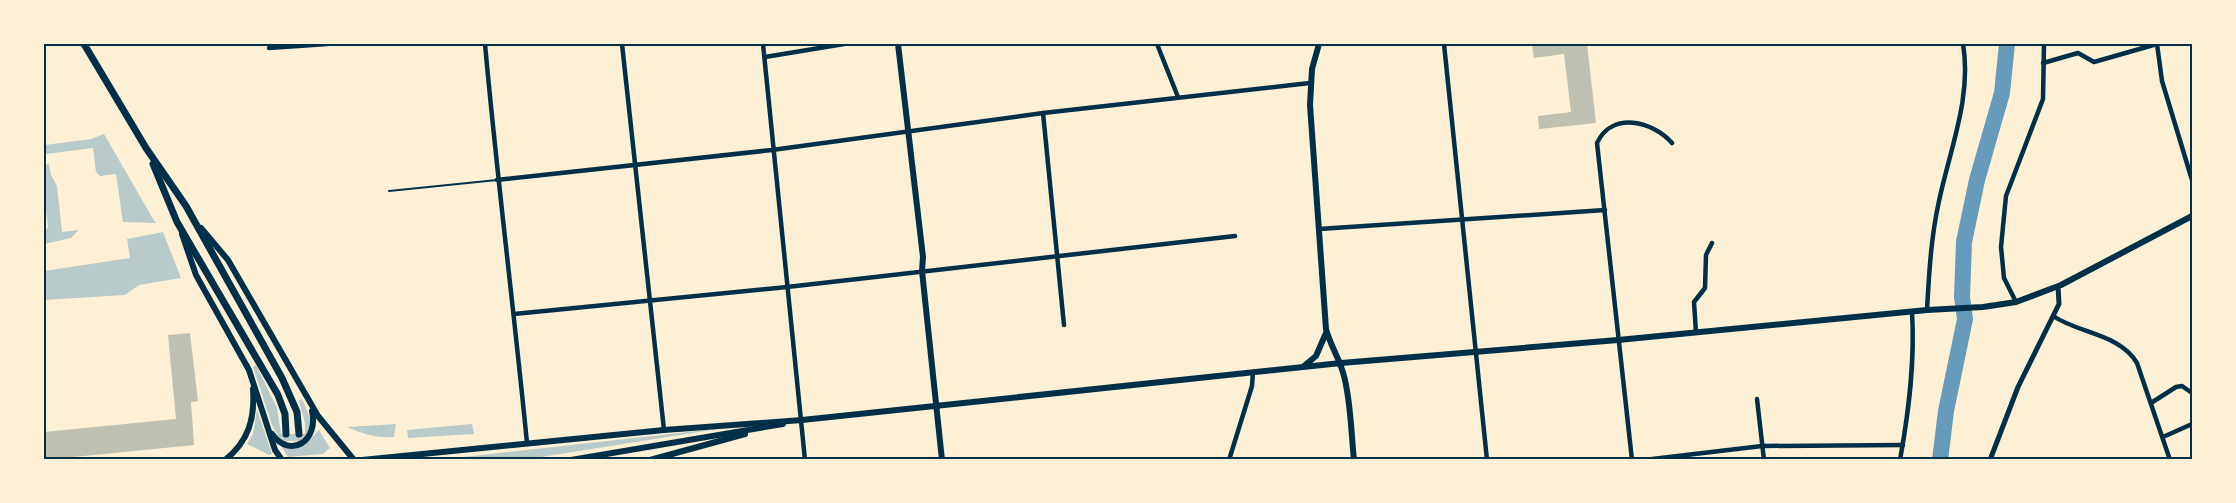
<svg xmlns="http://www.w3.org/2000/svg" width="2236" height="503" font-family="Mulish,sans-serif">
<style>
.green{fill:#b9caca}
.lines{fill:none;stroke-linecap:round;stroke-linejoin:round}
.river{stroke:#669bbc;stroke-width:16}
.building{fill:#bec0b2}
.service{stroke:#003049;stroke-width:2}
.minor{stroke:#003049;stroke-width:4.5}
.tertiary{stroke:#003049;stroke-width:5}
.secondary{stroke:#003049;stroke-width:6}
.primary{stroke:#003049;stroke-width:7}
.neatline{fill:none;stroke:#003049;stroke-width:2}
</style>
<rect width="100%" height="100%" fill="#fdf0d5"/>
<g class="green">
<path d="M104 134 153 219 156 223 123 222 116 174 100 176 96 172 93 148 46 154 45 145 91 139Z"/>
<path d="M49 164 51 175 57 186 62 232 79 230 71 238 44 244V233L48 227 44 194V165Z"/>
<path d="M163 232 181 278 139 285 125 295 44 300V271L130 258 127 239Z"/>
<path d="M256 365 277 408 281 434H305V423L299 401 302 399C310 417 316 427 300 441H284L278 436 272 425 253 367Z"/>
<path d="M257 410 272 454 269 455 247 444 253 434Z"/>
<path d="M396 424 394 437C376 438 363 434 347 427Z"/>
<path d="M472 424 474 434 408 438 407 430Z"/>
<path d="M724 428 529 459 436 460Z"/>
<path d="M319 430 330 448 323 454 288 457 281 446C303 452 305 443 319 430Z"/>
</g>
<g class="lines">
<path class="river" d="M1940 460 1946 411 1965 319 1962 297 1964 242 1977 180 2002 93 2007 44"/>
</g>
<g class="building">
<path d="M1532 44H1587L1596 123 1539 129 1538 116 1571 112 1564 54 1534 58Z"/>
<path d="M190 333 198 401 191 402 194 445 44 460V432L176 419 168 335Z"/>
</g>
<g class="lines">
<path class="service" d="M389 191 497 180"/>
<g class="minor">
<path d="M485 44C497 177 514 310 527 443"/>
<path d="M622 44 664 430"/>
<path d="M763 44 805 460"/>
<path d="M1157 44 1178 97"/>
<path d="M1444 44 1487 460"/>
<path d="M2157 44 2162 81 2192 180"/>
<path d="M269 48 327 44"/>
<path d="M765 57 844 44"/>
<path d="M2043 63 2078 53 2094 62 2157 44"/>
<path d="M1043 113 1064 325"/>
<path d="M497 180 772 150 1043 113 1310 83"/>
<path d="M1319 229 1605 210"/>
<path d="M2016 302 2004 278 2001 247 2006 196 2043 99 2044 44"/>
<path d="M1927 310C1929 274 1931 237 1939 201 1950 149 1972 97 1963 44"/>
<path d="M514 314 787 287 1235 236"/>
<path d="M2053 316C2080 334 2120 334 2137 363L2170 460"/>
<path d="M1696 333 1694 302 1705 288 1706 255 1712 243"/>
<path d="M1757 399 1764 460"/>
<path d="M2151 403 2176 387 2182 386 2192 393"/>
<path d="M2163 437 2192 424"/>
<path d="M1229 460 1252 386 1253 372"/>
<path d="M1632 460 1597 143C1612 111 1653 121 1672 143"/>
<path d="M1644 460 1762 446 1903 445"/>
<path d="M1900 460C1909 410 1915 362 1912 312"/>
</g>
<path class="tertiary" d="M1990 460 2018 387 2059 304 2058 286"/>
<g class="secondary">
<path d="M898 44 923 257 922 271 942 460"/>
<path d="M1319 44 1312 69 1310 105 1326 329C1330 345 1340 359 1344 376 1351 403 1351 432 1354 460"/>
<path d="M201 228 228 260 318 416 354 460"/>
<path d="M182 234 196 275 249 370 275 450 282 460"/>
<path d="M1304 366 1316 356 1326 333"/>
<path d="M272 434C291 460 319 440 312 411"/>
<path d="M225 460C249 441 255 418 253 389"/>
<path d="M362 460 664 430 802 420 1341 363 1618 340 1927 310 1983 307 2016 302 2061 285 2192 216"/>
<path d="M571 460 783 424"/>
<path d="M650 460 745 434"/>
</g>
<g class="primary">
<path d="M84 44 146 148 186 206 282 378 297 412 299 434"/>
<path d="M153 164 177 222 278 395 285 414 286 434"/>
</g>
</g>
<rect width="2236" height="503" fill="none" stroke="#fdf0d5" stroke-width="90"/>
<rect x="45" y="45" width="2146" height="413" class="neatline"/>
</svg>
